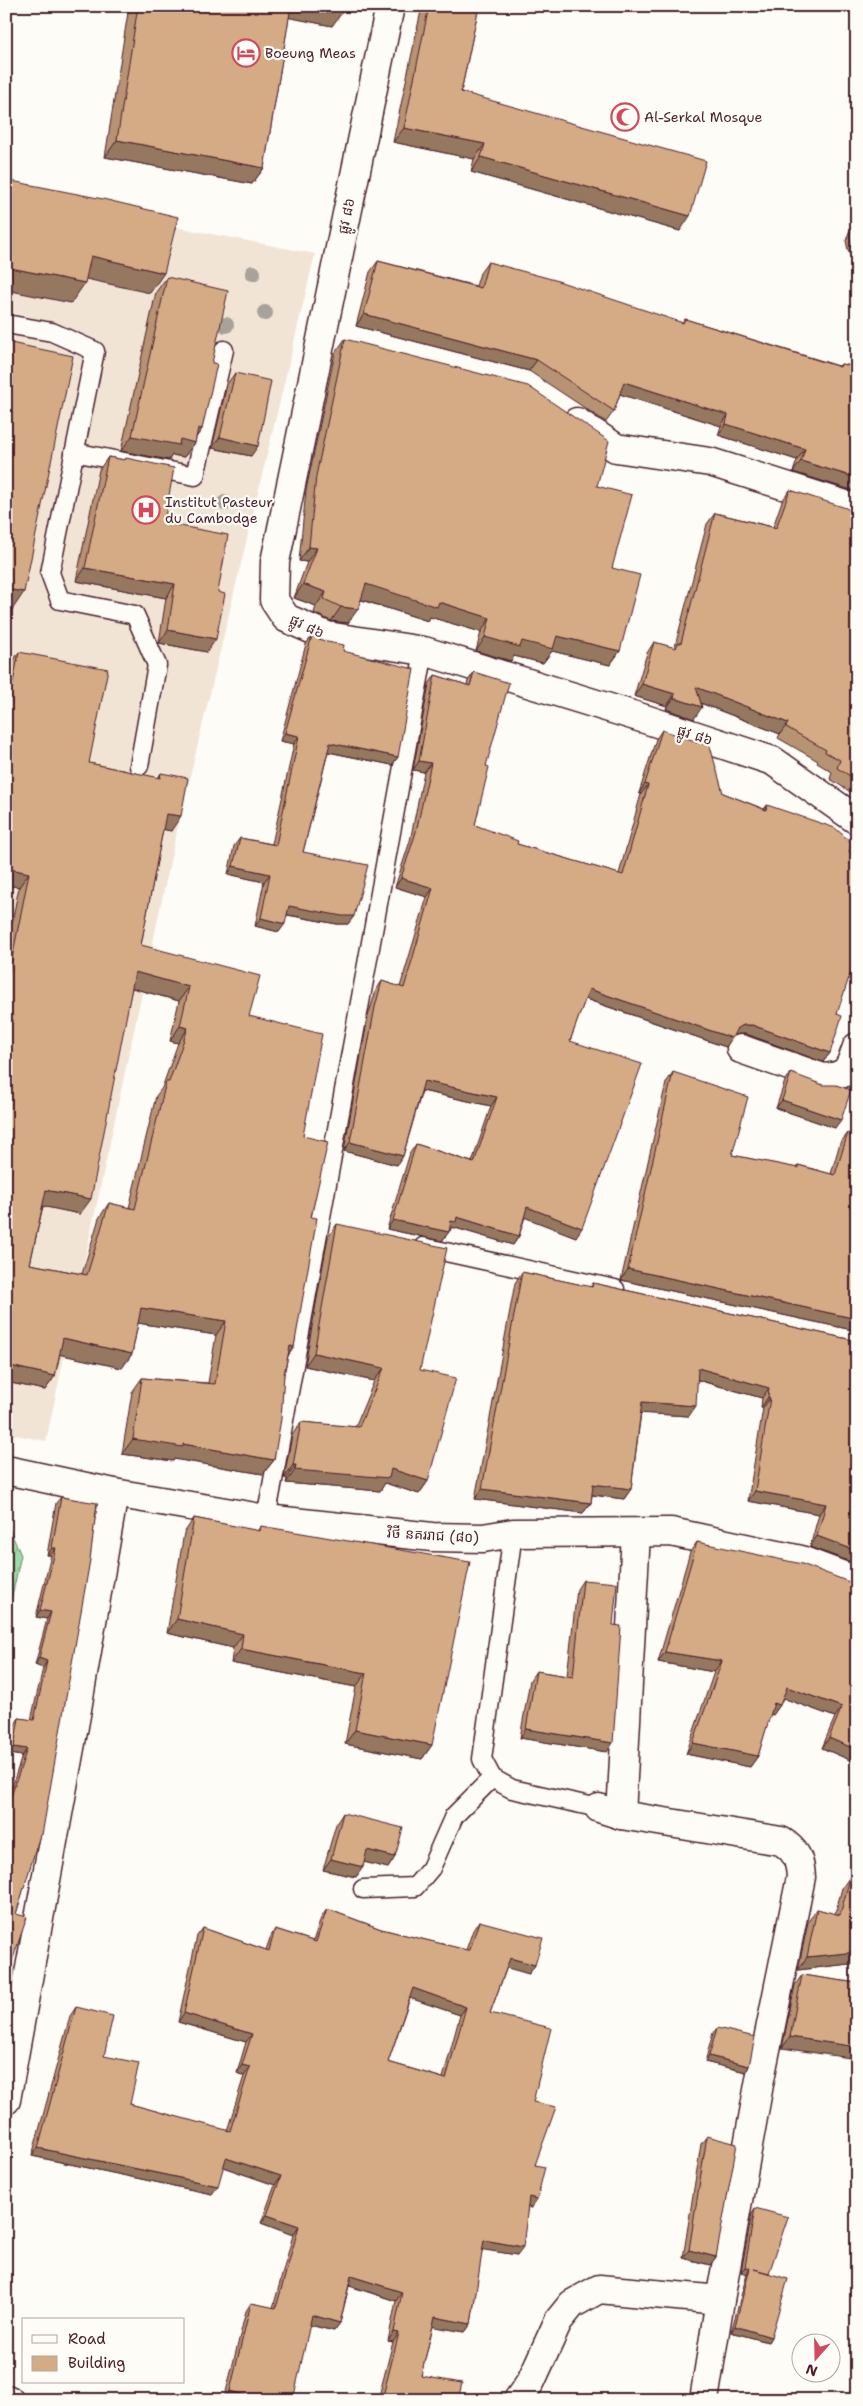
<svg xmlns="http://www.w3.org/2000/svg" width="863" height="2406" font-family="'Shantell Sans','Noto Sans Khmer',sans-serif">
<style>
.built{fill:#f1e4d5}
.forest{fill:url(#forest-crowns);stroke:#737e68}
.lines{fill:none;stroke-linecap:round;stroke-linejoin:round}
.lane-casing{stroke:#4a1f2b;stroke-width:21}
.street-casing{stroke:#4a1f2b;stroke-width:31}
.lane{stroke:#fdfcf7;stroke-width:18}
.street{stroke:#fdfcf7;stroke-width:28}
.tree{fill:#a8a29b}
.wall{fill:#b79373;stroke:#4a1f2b;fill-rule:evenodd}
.shaded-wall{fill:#95785e;stroke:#4a1f2b}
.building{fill:#d5ab86;stroke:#4a1f2b;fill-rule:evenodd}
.labels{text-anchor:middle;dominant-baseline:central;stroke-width:4.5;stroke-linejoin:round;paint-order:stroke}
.poi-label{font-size:14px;fill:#4a1f2b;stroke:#fdfcf7;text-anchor:start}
.street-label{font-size:14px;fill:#4a1f2b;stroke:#fdfcf7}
</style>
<defs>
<pattern id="forest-crowns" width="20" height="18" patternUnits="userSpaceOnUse" patternTransform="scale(1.25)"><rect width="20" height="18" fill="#9cdca5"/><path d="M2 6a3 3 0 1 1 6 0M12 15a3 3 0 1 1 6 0" fill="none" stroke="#88bc8e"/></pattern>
</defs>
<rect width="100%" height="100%" fill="#fdfcf7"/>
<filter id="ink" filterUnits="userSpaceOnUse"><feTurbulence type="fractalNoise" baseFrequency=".02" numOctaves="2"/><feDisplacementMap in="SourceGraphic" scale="10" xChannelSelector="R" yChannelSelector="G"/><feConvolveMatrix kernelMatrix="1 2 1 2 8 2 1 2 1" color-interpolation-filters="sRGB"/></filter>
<g filter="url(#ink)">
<path class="built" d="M6 194 315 254 173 848 46 1441 6 1433Z"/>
<path class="forest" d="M6 1522 21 1555 6 1624Z"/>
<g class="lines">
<g class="lane-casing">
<g id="lane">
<path d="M6 324 52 332 95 351 50 573 60 600 135 615 157 665 139 766"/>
<path d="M74 452 195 476 224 350"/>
<path d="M423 1247 615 1289"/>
<path d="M266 1519 424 651"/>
<path d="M513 1533 482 1759 492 1778 512 1789 599 1808"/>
<path d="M363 1889 415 1887 431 1868 454 1816 492 1778"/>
</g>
</g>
<g class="street-casing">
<g id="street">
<path d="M390 6 275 562 274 600 286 618 327 636 424 651 645 719 773 761 857 820"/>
<path d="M577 422 616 448 710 462 846 505 857 514"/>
<path d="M741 1049 823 1078C849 1076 849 1069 857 1047"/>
<path d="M6 1470 114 1493 266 1519 432 1537 483 1538 513 1533 671 1532 801 1560 857 1581"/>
<path d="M599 1808 621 1815 781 1841C796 1850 800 1860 801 1877L760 2079 720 2300 704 2400"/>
<path d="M621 1815 636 1533"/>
<path d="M6 2100 76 1715 114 1493"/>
<path d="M6 2399 9 2400"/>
<path d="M518 2400 531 2381 559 2320 572 2304 599 2289 720 2300"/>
</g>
</g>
<use href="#lane" class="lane"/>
<use href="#street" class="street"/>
</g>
<g class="tree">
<circle cx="253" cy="273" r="8"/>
<circle cx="265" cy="313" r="8"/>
<circle cx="226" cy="325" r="8"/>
<circle cx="225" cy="503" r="8"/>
</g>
<g class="wall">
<path d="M129 6H344L332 26 289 17 264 168 252 184 105 157Z"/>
<path d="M422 6H479L461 92 680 231 471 172 474 159 393 142Z"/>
<path d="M857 222V261L854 259 848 250 846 241 849 232Z"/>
<path d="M378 261 476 286 480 273 488 262 682 323 685 319 839 366 841 364 857 367V495L851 490 793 472 797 460 718 435 721 426 620 394 614 411 606 422 529 371 356 326 370 272Z"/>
<path d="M167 277 212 363 202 429 196 437 195 443 184 457 172 455 169 460 121 451 156 292Z"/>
<path d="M345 339 597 486 612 568 620 651 610 665 552 651 543 663 514 656 511 661 476 651 481 632 430 617 428 621 361 600 348 623 331 621 314 613 316 606 294 598 307 562 299 561 306 490 335 353Z"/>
<path d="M235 373 251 456 212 448 227 384Z"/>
<path d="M108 457 124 460 126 458 207 652 159 643 166 598 76 581 99 470Z"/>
<path d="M790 490 857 515V796L830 779 832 772 817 763 818 761 778 738 780 734 700 703 694 719 666 709 667 706 634 696 647 653 654 642 674 648 675 646 707 524 715 513 773 527 782 501Z"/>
<path d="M312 636 343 651 398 757 392 765 328 752 303 852 354 916 348 924H337L287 915 279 932 255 926 264 882 228 874 234 846 240 838 272 844 294 744 280 741 306 644Z"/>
<path d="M19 652 89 763 158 778 161 773 171 831 163 829 141 945 249 1016 303 1136 311 1217 294 1347 288 1356 284 1374 274 1460 263 1474 174 1459 173 1461 122 1454 132 1392 142 1378 208 1383 216 1335 138 1323 132 1354 122 1368 60 1354 55 1376 45 1390 6 1382V952L19 887 6 885V681L9 667ZM132 988 179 1001 170 1041 178 1043 162 1088 156 1096 129 1208 109 1203 99 1218 82 1274 30 1264 43 1206 80 1214Z"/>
<path d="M474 672 486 766 475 825 517 844 619 874 641 794 639 793 656 739 662 730 723 793 764 809 767 805 849 852 837 1014 830 1053 823 1062 746 1034H738L733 1036 726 1047 585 999 570 1041 576 1237 525 1217 519 1236 513 1245 452 1227 442 1241 387 1229 410 1153 416 1144 472 1162 491 1106 422 1091 403 1156 397 1165 344 1151 368 1016 376 990 382 981 400 987 427 897 395 887 410 841 424 772 413 770 429 684 435 675 467 685 468 681Z"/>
<path d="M673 1072 732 1155 796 1168 798 1165 831 1174 840 1143 848 1133 857 1331 621 1280 666 1083Z"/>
<path d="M791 1073 835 1128 776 1108 785 1081Z"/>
<path d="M337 1224 420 1370 428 1481 419 1494 385 1483 380 1491 286 1483 287 1478H284L292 1435 301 1422 355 1427 374 1381 305 1366 328 1237Z"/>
<path d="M522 1272 591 1287 593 1283 857 1341V1564L810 1547 819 1514 748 1501 763 1408H761L762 1398 697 1380 689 1416 641 1413 631 1489 624 1499 592 1495 591 1503 583 1513 475 1499 515 1283Z"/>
<path d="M61 1497 37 1842 16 1914 6 1979V1804L22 1756 9 1754 15 1724 19 1718 31 1720 43 1668 35 1665 47 1619 36 1617 51 1555H47L56 1503Z"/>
<path d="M194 1518 257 1531 261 1526 432 1745 422 1759 345 1744 356 1687 231 1663 233 1648 167 1633 184 1533Z"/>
<path d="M697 1542 857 1585V1763L822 1748 835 1717 783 1698 780 1705 773 1715 770 1714 758 1756 750 1767 686 1754 714 1672 658 1662 690 1552Z"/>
<path d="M583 1580 613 1625 607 1752 520 1738 530 1680 536 1671 567 1676 577 1589Z"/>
<path d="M857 1769V1835H854Z"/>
<path d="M343 1813 395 1857 388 1868 364 1862 363 1867 356 1877 323 1870 336 1824Z"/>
<path d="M851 1875 857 1876V1963L798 1970 808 1922 817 1909 835 1914 842 1888Z"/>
<path d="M327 1909 381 1929 466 1950 473 1930 479 1921 535 1965 529 1974 507 1967 490 2013 533 2102 537 2199 531 2208 528 2207 517 2255 482 2249 471 2324 465 2332 433 2326 421 2376 458 2400H378L393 2342 388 2341 396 2301 349 2286 340 2323 334 2331 310 2325 224 2400 246 2311 251 2303 273 2308 293 2235 261 2223 275 2185 223 2167 212 2194 32 2156 70 2016 76 2007 104 2056 130 2104 227 2131 244 2076 237 2073 246 2042 178 2022 197 1936 203 1928 266 1950 270 1938 275 1929 313 1941 321 1918ZM410 1998 460 2015 443 2078 388 2062Z"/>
<path d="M802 1975 857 1983 782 2048 795 1985Z"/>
<path d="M717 2028 749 2066 746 2072 705 2062 713 2033Z"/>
<path d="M707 2136 716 2257 710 2265 683 2258 701 2144Z"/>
<path d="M755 2208 769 2274 771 2337 768 2342 731 2332 747 2274 741 2272 752 2213Z"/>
</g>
<g class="shaded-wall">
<path d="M287 6H328L344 10 332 26 281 16Z"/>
<path d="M404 128 485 144 474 159 393 142Z"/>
<path d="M117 140 264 168 252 184 105 157Z"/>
<path d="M481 157 690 216 680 231 471 172Z"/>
<path d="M91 256 164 273 150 293 77 277Z"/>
<path d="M6 267 85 283 71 303 6 290Z"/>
<path d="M364 314 537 360 529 371 356 326Z"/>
<path d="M624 382 728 415 721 426 616 393Z"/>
<path d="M726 424 805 449 797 460 718 435Z"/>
<path d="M198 428 202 429 193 442 195 443 184 457 172 455 169 460 121 451 132 436 180 439Z"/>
<path d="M220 437 258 446 251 456 212 448Z"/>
<path d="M801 461 857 478V481L851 490 793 472Z"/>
<path d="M309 547 317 548 307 562 299 561Z"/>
<path d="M85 568 175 584 166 598 76 581Z"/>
<path d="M303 584 326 592 316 606 294 598Z"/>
<path d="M366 584 439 602 490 618 481 632 430 617 428 621 356 598Z"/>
<path d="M6 589 24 592 10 613 6 612Z"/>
<path d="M341 607 358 609 348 623 331 621Z"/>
<path d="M168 630 216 639 207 652 159 643Z"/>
<path d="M557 636 620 651 610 665 552 651 543 663 514 656 511 661 476 651 485 637 522 641Z"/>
<path d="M642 684 675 694 667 706 634 696Z"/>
<path d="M696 687 788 723 780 734 688 698Z"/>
<path d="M674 698 702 707 694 719 666 709Z"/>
<path d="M285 733 299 736 294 744 280 741Z"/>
<path d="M330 743 398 757 392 765 324 751Z"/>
<path d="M419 761 431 763 424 772 413 770Z"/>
<path d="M645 784 648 785 641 794 639 793Z"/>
<path d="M166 814 181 816 171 831 156 828Z"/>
<path d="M233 866 270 874 264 882 228 874Z"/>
<path d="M6 868 29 873 19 887 6 885Z"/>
<path d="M401 878 433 888 427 897 395 887Z"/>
<path d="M289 906 354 916 348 924H337L283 914Z"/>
<path d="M261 918 285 924 279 932 255 926Z"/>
<path d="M135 972 189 987 179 1001 125 986Z"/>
<path d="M589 989 732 1038 726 1047 583 998Z"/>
<path d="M744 1025H752L830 1053 823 1062 746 1034H738L731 1037 737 1028Z"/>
<path d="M180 1026 188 1028 178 1043 170 1041Z"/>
<path d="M424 1081 497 1097 491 1106 418 1090Z"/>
<path d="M782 1100 841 1120 835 1128 776 1108Z"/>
<path d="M350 1142 403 1156 397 1165 344 1151Z"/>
<path d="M46 1190 91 1199 80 1214 36 1205Z"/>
<path d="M527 1207 582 1228 576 1237 521 1216Z"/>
<path d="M457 1217 519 1236 513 1245 452 1227 450 1231 445 1229 451 1221Z"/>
<path d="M393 1220 449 1232 442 1241 387 1229Z"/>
<path d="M628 1269 857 1319V1331L621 1280Z"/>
<path d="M141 1308 226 1321 216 1335 131 1322Z"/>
<path d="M63 1338 132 1354 122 1368 53 1353Z"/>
<path d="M290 1346 294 1347 284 1361Z"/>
<path d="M314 1353 384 1368 374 1381 305 1366Z"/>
<path d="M6 1365 55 1376 45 1390 6 1382Z"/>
<path d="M698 1368 769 1388 762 1398 691 1378Z"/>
<path d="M768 1397 770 1398 763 1408H761Z"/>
<path d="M642 1402 696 1406 689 1416 635 1413Z"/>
<path d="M133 1439 183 1444 274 1460 263 1474 174 1459 173 1461 122 1454Z"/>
<path d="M293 1465H296L287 1478H284Z"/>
<path d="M391 1469 428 1481 419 1494 385 1483 380 1491 286 1483 295 1470Z"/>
<path d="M593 1484 631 1489 624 1499 586 1494Z"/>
<path d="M482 1489 591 1503 583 1513 475 1499Z"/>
<path d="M755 1491 826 1504 819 1514 748 1501Z"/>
<path d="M817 1536 857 1551V1564L810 1547Z"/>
<path d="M52 1548H56L51 1555H47Z"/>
<path d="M40 1610 51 1612 47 1619 36 1617Z"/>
<path d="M177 1619 243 1634 233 1648 167 1633Z"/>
<path d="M241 1649 366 1673 356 1687 231 1663Z"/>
<path d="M665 1652 722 1661 714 1672 658 1662Z"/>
<path d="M39 1658 47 1661 43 1668 35 1665Z"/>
<path d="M787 1687 842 1707 835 1717 780 1697Z"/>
<path d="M774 1703 780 1705 773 1715 767 1713Z"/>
<path d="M526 1729 613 1743 607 1752 520 1738Z"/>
<path d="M355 1730 432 1745 422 1759 345 1744Z"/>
<path d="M829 1738 857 1750V1763L822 1748Z"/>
<path d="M693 1743 758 1756 750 1767 686 1754Z"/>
<path d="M14 1747 27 1749 22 1756 9 1754Z"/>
<path d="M367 1850 395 1857 388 1868 360 1861Z"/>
<path d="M331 1859 363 1867 356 1877 323 1870Z"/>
<path d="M857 1952V1963L798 1970 807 1957Z"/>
<path d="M510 1958 535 1965 529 1974 504 1967Z"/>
<path d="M413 1988 466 2007 460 2015 407 1997Z"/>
<path d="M184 2013 252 2034 246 2042 178 2022Z"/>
<path d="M790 2037 857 2047V2059L782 2048Z"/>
<path d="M709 2056 749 2066 746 2072 705 2062Z"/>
<path d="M242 2065 250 2067 244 2076 237 2073Z"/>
<path d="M38 2148 218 2186 212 2194 32 2156Z"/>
<path d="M226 2158 281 2176 275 2185 220 2166Z"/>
<path d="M529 2197 537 2199 531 2208 523 2206Z"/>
<path d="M267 2215 299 2226 293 2235 261 2223Z"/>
<path d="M484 2240 523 2247 517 2255 478 2249Z"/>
<path d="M689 2250 716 2257 710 2265 683 2258Z"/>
<path d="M745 2267 750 2268 747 2274 741 2272Z"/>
<path d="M351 2276 402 2292 396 2301 345 2284Z"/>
<path d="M312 2315 340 2323 334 2331 306 2324Z"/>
<path d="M435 2317 471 2324 465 2332 429 2326Z"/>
<path d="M735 2326 771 2337 768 2342 731 2332Z"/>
<path d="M394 2332 399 2333 393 2342 388 2341Z"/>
<path d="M230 2391 262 2400H224Z"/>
</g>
<g class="building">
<path d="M138 6H291L264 168 117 140Z"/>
<path d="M328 6H344V10Z"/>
<path d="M429 6H479L461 92 706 161 690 216 481 157 485 144 404 128Z"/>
<path d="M6 180 103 199 178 217 164 273 91 256 85 283 6 267Z"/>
<path d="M857 222V253L852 245 850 236 853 226Z"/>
<path d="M378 261 481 288 488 262 555 280 683 323 685 319 840 367 841 364 857 367V478L801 461 805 449 726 424 728 415 624 382 614 411 537 360 364 314Z"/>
<path d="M167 277 228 291 212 363 217 364 202 429 198 428 195 443 180 439 179 445 132 436Z"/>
<path d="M345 339 528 386 609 441 597 486 632 495 612 568 640 575 620 651 557 636 553 649 522 641 520 647 485 637 490 618 439 602 437 607 366 584 358 609 341 607 324 599 326 592 303 584 317 548 309 547 316 476Z"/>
<path d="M6 342 73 356 24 592 6 589Z"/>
<path d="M235 373 271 381 258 446 220 437Z"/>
<path d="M108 457 125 460 126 458 174 468 164 523 228 535 218 592 225 594 216 639 168 630 175 584 85 568Z"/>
<path d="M790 490 846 508 857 515V780L837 768 840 760 825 752 826 750 786 727 788 723 696 687 702 707 674 698 675 694 642 684 654 642 676 648 678 643H681L715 513 776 528Z"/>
<path d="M312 636 327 642 344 645 343 651 414 669 398 757 330 743 303 852 368 865 354 916H342L289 906 285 924 261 918 270 874 233 866 240 838 276 845 299 736 285 733Z"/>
<path d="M19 652 108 669 89 763 160 778 161 773 188 778 181 816 166 814 141 945 260 976 249 1016 322 1034 303 1136 328 1142 311 1217 317 1218 294 1347 290 1346 284 1374 281 1419 274 1460 183 1444V1447L133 1439 142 1378 215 1384 226 1321 141 1308 132 1354 63 1338 55 1376 6 1365V989L29 873 6 868V718ZM135 972 189 987 180 1026 188 1028 169 1082H166L135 1209 109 1203 87 1275 30 1264 46 1190 91 1199Z"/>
<path d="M474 672 509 683 486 766 489 767 475 825 518 841 517 844 623 875 648 785 645 784 662 730 710 746 723 793 766 810 767 805 835 828 852 843 849 852 857 854V953L837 1014 842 1016 830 1053 752 1025H744L737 1028 732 1038 589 989 570 1041 642 1064 582 1228 527 1207 519 1236 457 1217 456 1222 451 1221 449 1232 393 1220 416 1144 474 1163 497 1097 424 1081 403 1156 350 1142 375 1007 382 981 404 988 433 888 401 878 416 832 431 763 419 761 435 675 470 686Z"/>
<path d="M673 1072 748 1097 732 1155 798 1168V1165L835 1175 848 1133 857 1135V1319L628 1269Z"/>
<path d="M791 1073 823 1085H836L851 1090 841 1120 782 1100Z"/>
<path d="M337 1224 447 1248 420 1370 456 1378 428 1481 391 1469 389 1478 295 1470 296 1465H293L301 1422 359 1427 384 1368 314 1353Z"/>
<path d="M522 1272 592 1287 593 1283 857 1341V1551L817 1536 826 1504 755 1491 770 1398 768 1397 769 1388 698 1368 696 1406 642 1402 631 1489 593 1484 591 1503 482 1489Z"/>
<path d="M61 1497 97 1503 90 1560 42 1835H40L16 1914 27 1917 6 1979V1811L27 1749 14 1747 19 1718 34 1720 47 1661 39 1658 51 1612 40 1610 56 1548H52Z"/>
<path d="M194 1518 260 1531 261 1526 470 1562 432 1745 355 1730 366 1673 241 1649 243 1634 177 1619Z"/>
<path d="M697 1542 802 1564 857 1585V1750L829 1738 842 1707 787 1687 780 1705 774 1703 758 1756 693 1743 722 1661 665 1652Z"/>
<path d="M583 1580 617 1583 613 1625 621 1626 613 1743 526 1729 536 1671 573 1677Z"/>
<path d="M343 1813 403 1828 395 1857 367 1850 363 1867 331 1859Z"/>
<path d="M851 1875 857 1876V1952L807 1957 817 1909 840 1915Z"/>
<path d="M327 1909 381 1929 467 1950H470L479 1921 543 1938 535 1965 510 1958 490 2013 551 2028 533 2102 556 2107 535 2165 545 2167 537 2199 529 2197 523 2247 484 2240 471 2324 435 2317 421 2376 462 2383 458 2400H382L399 2333 394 2332 402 2292 351 2276 340 2323 312 2315 293 2400H262L230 2391 251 2303 276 2308 299 2226 267 2215 281 2176 226 2158 218 2186 38 2148 76 2007 113 2016 104 2056 139 2063 130 2104 230 2131 250 2067 242 2065 252 2034 184 2013 203 1928 269 1951 275 1929 316 1942ZM413 1988 466 2007 446 2079 388 2062Z"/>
<path d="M802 1975 857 1983V2047L790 2037Z"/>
<path d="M717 2028 755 2037 749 2066 709 2056Z"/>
<path d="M707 2136 737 2144 716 2257 689 2250Z"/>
<path d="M755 2208 788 2217 769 2273 754 2269 788 2279 771 2337 735 2326 750 2268 745 2267Z"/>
</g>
</g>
<defs>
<g id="hotel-ring" transform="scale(1.4375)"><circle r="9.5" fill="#fdfcf7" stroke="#d1495b" stroke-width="1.5"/><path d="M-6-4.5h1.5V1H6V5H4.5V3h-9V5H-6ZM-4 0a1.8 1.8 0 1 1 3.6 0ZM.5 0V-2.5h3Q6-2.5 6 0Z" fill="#d1495b"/></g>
<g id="mosque-ring" transform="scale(1.4375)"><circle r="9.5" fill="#fdfcf7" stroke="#d1495b" stroke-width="1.5"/><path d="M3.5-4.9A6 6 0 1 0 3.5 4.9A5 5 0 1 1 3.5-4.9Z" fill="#d1495b"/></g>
<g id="hospital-ring" transform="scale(1.4375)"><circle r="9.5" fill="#fdfcf7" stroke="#d1495b" stroke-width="1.5"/><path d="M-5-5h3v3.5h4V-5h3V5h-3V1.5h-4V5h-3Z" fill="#d1495b"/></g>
</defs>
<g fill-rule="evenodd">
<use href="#hotel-ring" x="246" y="53"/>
<use href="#mosque-ring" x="625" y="117"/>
<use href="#hospital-ring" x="146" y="510"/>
</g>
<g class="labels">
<g class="poi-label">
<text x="265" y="53">Boeung Meas</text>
<text x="644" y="117">Al-Serkal Mosque</text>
<text x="165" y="502">Institut Pasteur<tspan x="165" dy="16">du Cambodge</tspan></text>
</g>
<g class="street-label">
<text transform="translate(346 216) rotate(-78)">ផ្លូវ ៨៦</text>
<text transform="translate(307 626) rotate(25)">ផ្លូវ ៨៦</text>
<text transform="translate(695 735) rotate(18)">ផ្លូវ ៨៦</text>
<text transform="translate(433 1535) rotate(3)">វិថី នគររាជ (៨០)</text>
</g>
</g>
<rect width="863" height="2406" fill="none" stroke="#fdfcf7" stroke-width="25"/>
<rect x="12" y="12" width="838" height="2381" fill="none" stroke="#4a1f2b" stroke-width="2" filter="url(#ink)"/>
<rect x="22" y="2318" width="162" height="65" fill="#fdfcf7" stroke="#b5a4a5"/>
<rect x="32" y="2335" width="25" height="8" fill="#fdfcf7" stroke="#b5a4a5"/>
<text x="68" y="2344" font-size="15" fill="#4a1f2b">Road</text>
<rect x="32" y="2356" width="25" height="15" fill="#d5ab86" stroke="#b5a4a5"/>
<text x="68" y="2368" font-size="15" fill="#4a1f2b">Building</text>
<g transform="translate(816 2358) rotate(200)"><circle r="24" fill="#fdfcf7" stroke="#b5a4a5"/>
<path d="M0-4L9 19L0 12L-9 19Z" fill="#d1495b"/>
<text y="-8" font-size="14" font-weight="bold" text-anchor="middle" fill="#4a1f2b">N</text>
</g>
</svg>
